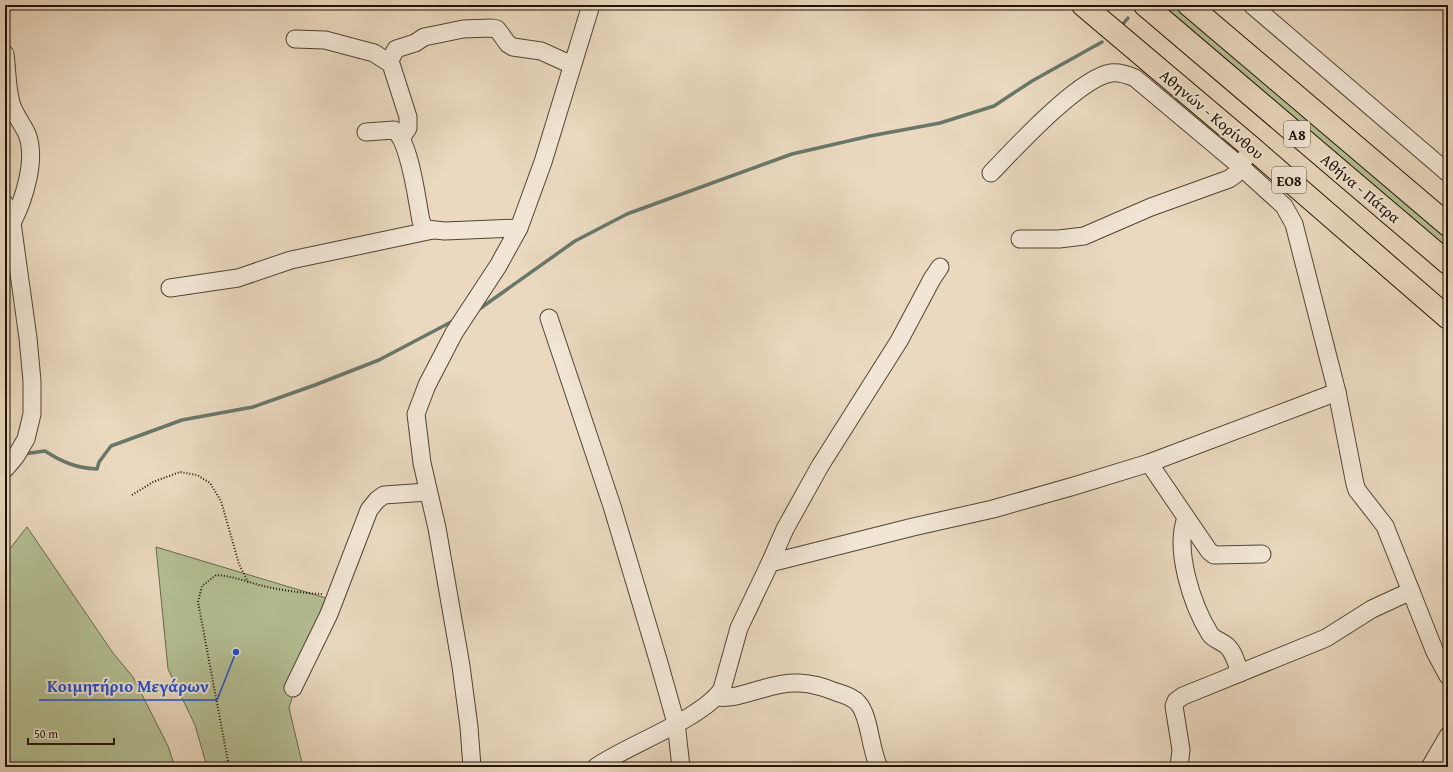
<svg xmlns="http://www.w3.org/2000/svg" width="1453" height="772" font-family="'Gentium Book Plus',serif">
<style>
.green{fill:#b4c095;stroke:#6a6a4c}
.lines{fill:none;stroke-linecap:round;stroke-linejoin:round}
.stream{stroke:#68776a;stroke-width:3.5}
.minor-casing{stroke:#524433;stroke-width:19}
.major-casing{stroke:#201304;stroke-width:24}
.highway-casing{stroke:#201304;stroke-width:24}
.path{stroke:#201304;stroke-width:2;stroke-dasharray:1 2;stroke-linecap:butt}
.minor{stroke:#f1e6d5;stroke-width:17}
.major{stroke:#ead9bf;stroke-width:22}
.highway{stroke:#ead9bf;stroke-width:22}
.labels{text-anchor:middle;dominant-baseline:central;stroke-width:4;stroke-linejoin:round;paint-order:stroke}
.shield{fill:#f1e6d5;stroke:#5f5243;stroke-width:1}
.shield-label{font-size:15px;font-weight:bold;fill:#201304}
.street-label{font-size:16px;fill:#201304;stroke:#f1e6d5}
.leader{fill:none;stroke:#1d4ed8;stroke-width:1.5}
.callout-dot{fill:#1d4ed8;stroke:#f1e6d5;stroke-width:1.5}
.callout-label{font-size:17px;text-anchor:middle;font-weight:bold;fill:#1d4ed8;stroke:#f1e6d5;stroke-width:4;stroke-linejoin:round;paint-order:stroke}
</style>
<rect width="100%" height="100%" fill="#ead9bf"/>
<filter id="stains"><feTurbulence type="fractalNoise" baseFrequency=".005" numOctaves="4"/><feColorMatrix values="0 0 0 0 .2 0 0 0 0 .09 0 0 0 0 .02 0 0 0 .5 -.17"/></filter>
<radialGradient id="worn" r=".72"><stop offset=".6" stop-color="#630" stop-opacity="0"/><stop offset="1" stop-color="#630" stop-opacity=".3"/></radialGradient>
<g class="green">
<path d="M1163 5H1173L1448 240V248Z"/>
<path d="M27 527 113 653 133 677 168 746 175 767H5V555Z"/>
<path d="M156 547 326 598 310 636 289 708 303 767H207L195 725 168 669Z"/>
</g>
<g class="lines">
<g class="stream">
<path d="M1123 24 1128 18"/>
<path d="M478 310 575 241 627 214 792 154 870 136 940 123 994 106 1032 81 1102 42"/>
<path d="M23 454 45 451C62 462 76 468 97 469L99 462 111 446 182 420 253 407 315 385 379 360 453 321"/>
</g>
<g class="minor-casing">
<g id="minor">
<path d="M1252 5 1448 173"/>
<path d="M295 39 325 40 374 53 391 64 408 117V128L402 137"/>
<path d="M5 54C7 70 7 88 11 103 14 114 22 123 27 134 37 159 24 200 12 223"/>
<path d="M389 62 396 49 415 43 424 37 439 34 463 29 491 28 497 29 508 44 513 47 541 51 572 65"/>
<path d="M366 132 394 130C410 141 417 201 421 221L425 229 445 231 519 228"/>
<path d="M1252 148 1240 166 1284 206 1294 224 1337 392 1355 484 1357 490 1385 526 1435 652 1448 676"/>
<path d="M991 173C1015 148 1079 78 1111 73 1119 72 1128 75 1135 78L1240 166 1236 174 1229 179 1151 207 1084 236 1059 239H1020"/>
<path d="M5 204 12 223 28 338 32 381V414L26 439 16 456 5 469"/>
<path d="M170 288 238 278 291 260 433 230"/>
<path d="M549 318 612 506 659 663 676 723 681 767"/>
<path d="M1149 463 1209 551 1214 555 1262 554"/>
<path d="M1186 518C1174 550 1192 605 1210 634 1214 640 1222 641 1227 646 1234 652 1237 665 1240 673"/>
<path d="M770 563 785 529 820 466 899 341 932 279 940 267"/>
<path d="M293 688 329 614 369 510 377 500 384 495 428 492"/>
<path d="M717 697C733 699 746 693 762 689 789 680 810 681 836 692 843 694 853 697 858 703 870 716 870 750 879 767"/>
<path d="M472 767 469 727 461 666 437 528 422 463 416 414 427 385 454 333 498 266 519 228 543 162 591 5"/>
<path d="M596 767C627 745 704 718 722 689L739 628 770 563 913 527 993 509 1074 486 1149 463 1337 392"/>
<path d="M1179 767 1181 750 1174 706 1176 701 1183 696 1326 638 1372 609 1411 591"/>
<path d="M1430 767 1448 736"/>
</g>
</g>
<g class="major-casing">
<path id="major" d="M1083 5 1252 148 1448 318"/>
</g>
<g class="highway-casing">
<g id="highway">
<path d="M1145 5 1448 263"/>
<path d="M1189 5 1448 225"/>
</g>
</g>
<g class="path">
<path d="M132 495 153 482 180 472 197 475 210 483 221 501 239 564 248 582"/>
<path d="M229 767 198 602 202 586 216 575C232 576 245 581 259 585 279 590 301 593 322 594"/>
</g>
<use href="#minor" class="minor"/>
<use href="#major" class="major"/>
<use href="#highway" class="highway"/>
</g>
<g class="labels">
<g class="shield">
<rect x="1284" y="121" width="26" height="26" rx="3"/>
<rect x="1272" y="167" width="34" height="26" rx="3"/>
</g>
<g class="shield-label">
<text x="1297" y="134">Α8</text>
<text x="1289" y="180">ΕΟ8</text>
</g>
<g class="street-label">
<text transform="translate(1212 114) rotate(40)">Αθηνών - Κορίνθου</text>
<text transform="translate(1361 188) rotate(40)">Αθήνα - Πάτρα</text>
</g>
</g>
<path class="leader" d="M236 652L217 700H39"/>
<circle class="callout-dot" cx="236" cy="652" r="4"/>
<g class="callout-label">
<text x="128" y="692">Κοιμητήριο Μεγάρων</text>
</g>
<rect width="1453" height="772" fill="none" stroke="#ead9bf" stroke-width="20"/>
<rect x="6" y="6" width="1441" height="760" fill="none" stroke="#201304" stroke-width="2"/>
<rect x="10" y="10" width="1433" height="752" fill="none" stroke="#201304"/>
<path d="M28 738v6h86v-6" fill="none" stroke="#201304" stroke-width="2"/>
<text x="34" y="738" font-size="12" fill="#201304" stroke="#f1e6d5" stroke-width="3" paint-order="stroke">50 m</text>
<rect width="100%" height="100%" filter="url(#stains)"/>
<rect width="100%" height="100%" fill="url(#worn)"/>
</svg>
